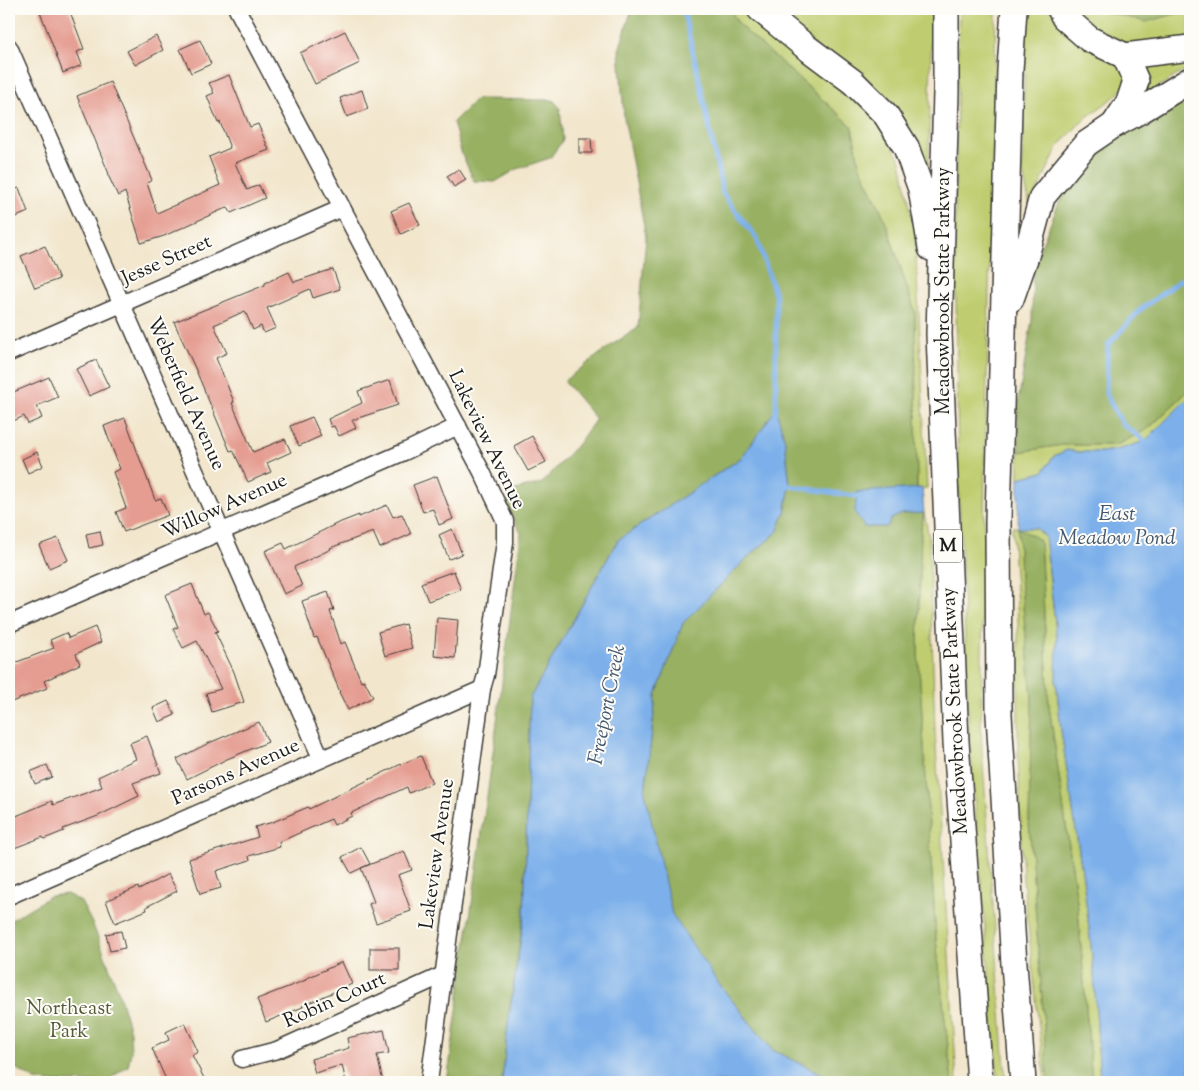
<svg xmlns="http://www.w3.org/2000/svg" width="1199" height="1091" font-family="'Sorts Mill Goudy',serif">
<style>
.green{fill:#bfcd6f;stroke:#6e7446}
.forest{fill:#97b062;stroke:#5a663f}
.water{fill:#7db0ea;stroke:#4c6683}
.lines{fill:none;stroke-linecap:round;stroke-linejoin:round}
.stream{stroke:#7db0ea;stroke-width:5}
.building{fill:#e59c91}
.minor-casing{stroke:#3c3a36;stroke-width:19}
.highway-casing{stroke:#3c3a36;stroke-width:28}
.minor{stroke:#fff;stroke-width:16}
.highway{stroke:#fff;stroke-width:25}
.labels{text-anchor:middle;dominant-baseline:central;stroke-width:4;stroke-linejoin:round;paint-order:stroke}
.shield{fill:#fdfcf7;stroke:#605f5e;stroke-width:1}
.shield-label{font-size:19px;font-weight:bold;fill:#1c1c1c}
.street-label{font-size:20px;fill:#1c1c1c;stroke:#fdfcf7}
.park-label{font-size:20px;fill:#555a39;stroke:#fdfcf7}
.water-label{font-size:21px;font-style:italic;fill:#43576e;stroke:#fdfcf7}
</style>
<rect width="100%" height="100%" fill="#fdfcf7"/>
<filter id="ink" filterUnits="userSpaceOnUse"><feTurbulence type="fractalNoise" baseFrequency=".02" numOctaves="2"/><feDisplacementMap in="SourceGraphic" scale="10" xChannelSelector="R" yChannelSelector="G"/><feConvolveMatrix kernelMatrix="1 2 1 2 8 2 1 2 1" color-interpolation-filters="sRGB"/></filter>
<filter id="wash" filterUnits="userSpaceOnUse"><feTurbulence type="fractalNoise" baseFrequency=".0096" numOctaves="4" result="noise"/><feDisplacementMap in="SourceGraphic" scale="20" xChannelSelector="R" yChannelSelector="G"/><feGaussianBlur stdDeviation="1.12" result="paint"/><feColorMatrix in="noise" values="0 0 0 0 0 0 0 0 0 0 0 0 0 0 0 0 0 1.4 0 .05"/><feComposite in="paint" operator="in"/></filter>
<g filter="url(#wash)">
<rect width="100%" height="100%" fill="#f2e6cc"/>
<g class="green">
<path d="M730 9H747L807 59 868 105 901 161 915 233 927 488 917 489 915 312 884 217 859 164 852 126 739 25Z"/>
<path d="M772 9H932L928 189 905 122Z"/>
<path d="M959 9H996L985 456 981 721 982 750 1006 1082H998L969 736 958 469 955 200Z"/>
<path d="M1026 9H1049L1126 69 1127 83 1117 95 1083 120 1058 147 1030 206 1022 169Z"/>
<path d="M1070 9H1190V36L1166 48 1124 45 1080 23Z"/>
<path d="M1190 54V67L1141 98 1136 63Z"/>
<path d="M1190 389V396L1145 441 1121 449 1102 452H1078L1067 450 1054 456 1043 472 1019 478V452L1062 445H1117L1149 428Z"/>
<path d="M924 513 929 537 935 732 957 1082H952L936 939 918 651 921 528Z"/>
<path d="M1012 527 1036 528 1045 536 1057 641 1056 680 1061 730 1084 885 1094 973 1100 1082H1092L1078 909 1049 706 1040 540 1018 528 1020 576 1032 698 1029 822 1048 1082H1045L1023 879 1018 756V622Z"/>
</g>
<g class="forest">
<path d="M632 9H730L739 25 852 126 859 164 884 217 915 312 917 489 857 492 864 527H887L891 519 902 514 924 513 921 528 918 651 936 939 952 1082H838L772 1050 718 983 669 914 645 792 656 695 683 623 745 560 777 532 785 512 790 486 785 441 776 410 741 458 618 540 530 698 524 914 509 1016 502 1082H447L493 753 521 533 506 504 515 490 542 483 578 444 596 419 564 381 613 344 638 328 646 237 624 117 619 50Z"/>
<path d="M1100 9H1190V10L1146 22 1102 11Z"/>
<path d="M1190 94V389L1149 428 1117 445H1062L1019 452 1017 408 1032 320 1033 266 1061 198 1078 174 1121 133Z"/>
<path d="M476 99 553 100 560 108 563 140 550 158 517 169 495 182 474 181 461 152 453 122Z"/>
<path d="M1018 528 1040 540 1049 706 1078 909 1092 1082H1048L1029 821 1032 698 1020 576Z"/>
<path d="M67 894 81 902 93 925 118 990 130 1031 131 1052 128 1066 105 1082H48L35 1080 9 1064V921L13 919 50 896Z"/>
</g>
<g class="water">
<path d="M1190 396V1082H1100L1094 973 1084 885 1061 730 1056 680 1057 641 1045 536 1036 528H1018L1019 478 1043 472 1054 456 1067 450 1078 452H1102L1121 449 1145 441Z"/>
<path d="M776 409 785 441 790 486 785 512 777 532 745 560 683 623 656 695 645 792 672 914 718 983 772 1050 838 1082H502L509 1016 524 918 530 698 618 540 741 458Z"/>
<path d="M922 488 924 513 902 514 891 519 887 527H864L855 512 857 492Z"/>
</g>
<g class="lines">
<g class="stream">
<path d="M683 9 701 87 723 194 757 239 776 297V409L775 415"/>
<path d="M1147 446 1145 441 1122 424 1106 394 1108 345 1140 310 1190 273"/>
<path d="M790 486 861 497"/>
</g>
</g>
<g id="blocks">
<g class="building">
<path d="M39 9H69L84 49 77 52 82 65 63 73Z"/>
<path d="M345 31 360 63 315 84 300 53Z"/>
<path d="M156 36 163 50 135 65 127 51Z"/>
<path d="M200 40 211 64 191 73 180 49Z"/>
<path d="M229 75 250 127 258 124 269 150 235 163 247 190 259 185 265 198 231 213 228 207 164 236 141 243 125 192 118 196 108 175 109 174 77 96 110 82 152 180 147 183 157 213 220 185 209 157 230 148 220 122 218 123 207 96 214 93 209 83Z"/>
<path d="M362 90 368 109 347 117 340 98Z"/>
<path d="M579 138H591L592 153H579Z"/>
<path d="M459 169 466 180 454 187 447 176Z"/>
<path d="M19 188 28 212 9 220V192Z"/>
<path d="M409 203 420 225 401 234 391 211Z"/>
<path d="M45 246 59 279 35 288 21 256Z"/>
<path d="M333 269 340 289 313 298 310 289 267 308 276 328 264 333 261 326 253 330 245 311 214 325 227 353 216 358 234 402 232 403 253 452 285 439 291 452 267 463 271 472 248 482 233 450 230 451 195 368 174 322 265 285V283L289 272 294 282Z"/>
<path d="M96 360 109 387 89 396 76 369Z"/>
<path d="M49 377 58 397 37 406 42 418 28 424 24 416 9 423V394Z"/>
<path d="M390 380 398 405 352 420 356 428 339 436 334 426 331 427 328 419 362 403 358 391Z"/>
<path d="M312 417 321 436 299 446 290 426Z"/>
<path d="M125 418 155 500 161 498 168 515 124 532 116 512 126 508 113 472 120 469 104 426Z"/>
<path d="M532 436 546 462 528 471 514 446Z"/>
<path d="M37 452 43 466 28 473 22 459Z"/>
<path d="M437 476 453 519 439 525 433 509 423 512 413 485Z"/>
<path d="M387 505 393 517 402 514 411 534 380 548 373 532 330 548 331 549 294 567 302 586 284 594 265 551 283 543 286 549 336 524 359 515V517Z"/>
<path d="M452 529 462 554 449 559 439 535Z"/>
<path d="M100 531 103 545 89 548 86 534Z"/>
<path d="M58 538 68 560 49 568 39 545Z"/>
<path d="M454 571 461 590 428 601 421 583Z"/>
<path d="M192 584 204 614 208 612 218 631 215 632 234 672 244 702 212 712 206 693 221 689 197 641 183 648 173 629 178 627 165 595Z"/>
<path d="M328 592 334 610 330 611 341 644 345 642 361 681 364 680 373 697 348 710 339 692H340L317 637 314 638 302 601Z"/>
<path d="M437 618 458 620 455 658 434 656Z"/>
<path d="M405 624 412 648 385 656 378 632Z"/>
<path d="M95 627 101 642 76 654 80 664 44 681 47 688 9 703V665L54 648 50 640 66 633 69 638Z"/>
<path d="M168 701 175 715 159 722 153 708Z"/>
<path d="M259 722 268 742 227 759 187 779 177 759 209 743Z"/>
<path d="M147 736 161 773 133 783 139 796 98 816 63 829 64 831 44 839 43 837 9 850V819L52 801 53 805 102 787 98 777 136 759 130 743Z"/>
<path d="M421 756 432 783 409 793 407 787 351 813 352 816 334 825 331 819 279 842 280 847 249 856 250 860 216 871 221 888 200 894 189 859 258 837 255 827 273 822 308 807 309 809 399 765Z"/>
<path d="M47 765 52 777 35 784 30 772Z"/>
<path d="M361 847 370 864 351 873 342 857Z"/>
<path d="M404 851 412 870 398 875 411 911 376 923 369 904 374 902 361 868Z"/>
<path d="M168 874 177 891 146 907 147 910 115 923 106 901 138 887 139 890Z"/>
<path d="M121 931 125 948 110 951 106 934Z"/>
<rect x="370" y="948" width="29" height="22"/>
<path d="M342 962 352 984 302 1006 303 1007 266 1022 257 999 306 980 305 979Z"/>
<path d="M185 1023 198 1052 192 1055 206 1082H167L152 1048 169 1040 166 1032Z"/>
<path d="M384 1030 389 1053 377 1055 383 1082H346L342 1065 315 1073 311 1059 349 1048 347 1038Z"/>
</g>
</g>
</g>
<g filter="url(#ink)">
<use href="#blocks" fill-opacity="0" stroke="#3c3a36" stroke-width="1"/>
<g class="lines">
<g class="minor-casing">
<g id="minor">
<path d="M237 9 482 472 505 521V542L486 675 482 689 429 1082"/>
<path d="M9 47 321 758"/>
<path d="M9 353 342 208"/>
<path d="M9 624 404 452 458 426"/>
<path d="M9 896 482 689"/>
<path d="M242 1059 277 1050 443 975"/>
</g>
</g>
<g class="highway-casing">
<g id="highway">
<path d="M760 9 806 47 853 82 886 115 906 147 921 189 931 248"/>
<path d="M946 9V93L939 334 956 742 980 1082"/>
<path d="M1014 9 1010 70 998 520 999 715 1014 964 1023 1082"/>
<path d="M1060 9 1064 17 1089 39 1125 56 1190 48"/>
<path d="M1114 125 1129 102 1136 81 1125 56"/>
<path d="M1011 299 1026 256 1042 197 1086 144 1114 125 1140 111 1190 80"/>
</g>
</g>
<use href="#minor" class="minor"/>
<use href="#highway" class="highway"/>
</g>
</g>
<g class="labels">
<rect class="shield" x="934" y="529.5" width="28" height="33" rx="4"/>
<g class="shield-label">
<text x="948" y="546">M</text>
</g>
<g class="street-label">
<text transform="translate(167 261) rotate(-24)">Jesse Street</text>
<text transform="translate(944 291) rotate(-90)">Meadowbrook State Parkway</text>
<text transform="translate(185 394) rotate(66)">Weberfield Avenue</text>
<text transform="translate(486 440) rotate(64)">Lakeview Avenue</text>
<text transform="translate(225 507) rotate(-24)">Willow Avenue</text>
<text transform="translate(956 711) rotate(-93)">Meadowbrook State Parkway</text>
<text transform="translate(236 773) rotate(-24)">Parsons Avenue</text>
<text transform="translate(438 854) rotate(-82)">Lakeview Avenue</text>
<text transform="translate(335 1001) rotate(-24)">Robin Court</text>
</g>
<g class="park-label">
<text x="69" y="1009">Northeast<tspan x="69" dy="23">Park</tspan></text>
</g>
<g class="water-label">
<text x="1117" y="515">East<tspan x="1117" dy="24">Meadow Pond</tspan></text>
<text transform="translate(608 705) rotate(-79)">Freeport Creek</text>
</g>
</g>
<rect width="1199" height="1091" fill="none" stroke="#fdfcf7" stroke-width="30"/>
</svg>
